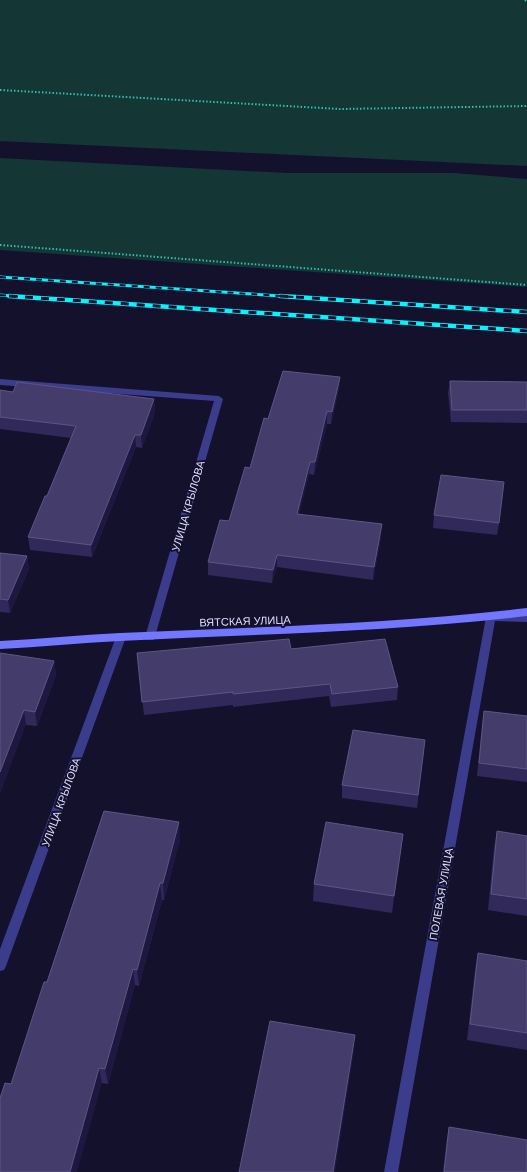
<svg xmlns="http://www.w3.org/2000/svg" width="527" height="1172" font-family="Arial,sans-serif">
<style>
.green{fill:#143634}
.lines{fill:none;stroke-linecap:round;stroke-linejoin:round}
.path{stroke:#2ec1b1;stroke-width:2;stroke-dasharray:1.5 2;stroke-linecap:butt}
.street{fill:#3b3c8c;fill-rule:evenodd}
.secondary{fill:#7376ff;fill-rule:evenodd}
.rail-far1-casing{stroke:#08f2ff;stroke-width:3}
.rail-casing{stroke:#08f2ff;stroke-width:4.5}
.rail-far1{stroke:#14112c;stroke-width:2;stroke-dasharray:6;stroke-linecap:butt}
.rail{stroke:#14112c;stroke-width:3;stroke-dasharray:8;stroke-linecap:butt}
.wall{fill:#31295a}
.shaded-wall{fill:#1e1840}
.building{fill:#443d6c;stroke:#5c5683}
.labels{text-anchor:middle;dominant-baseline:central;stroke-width:4;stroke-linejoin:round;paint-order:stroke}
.street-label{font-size:11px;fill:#dedcff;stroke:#14112c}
</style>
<rect width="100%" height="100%" fill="#14112c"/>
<g class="green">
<path d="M0 0H527V166L0 141Z"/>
<path d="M0 158 287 173H454L527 179V287L0 250Z"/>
</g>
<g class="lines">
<g class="path">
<path d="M525 0 527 2"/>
<path d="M0 90 340 109 527 106"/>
<path d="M0 245 527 285"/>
</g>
<g class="street">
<path d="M0 379 219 396 223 399 154 640H146L145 637 214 401 0 385Z"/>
<path d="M491 613 527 614V622L495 621 398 1172H384L486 617 487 614Z"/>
<path d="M121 633 125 634 126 637 6 966 4 970 0 971V949L116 637 117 634Z"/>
</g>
<path class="secondary" d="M527 608V616C392 632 256 634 120 641 80 643 40 647 0 649V641C40 639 80 635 120 633 256 627 392 624 527 608Z"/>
<g class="rail-far1-casing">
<g id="rail-far1">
<path d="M0 277 295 297"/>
<path d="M0 295 24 297"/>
</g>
</g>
<g class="rail-casing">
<g id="rail">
<path d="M9 296 527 331"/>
<path d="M280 296 527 312"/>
</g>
</g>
<use href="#rail-far1" class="rail-far1"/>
<use href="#rail" class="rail"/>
</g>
<g class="wall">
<path d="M340 377 339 389 331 424H327L314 475 309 474 299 514 381 537 373 580 277 567 272 583 208 575V562L229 521 268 419Z"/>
<path d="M450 381 527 382V423L451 422 448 393Z"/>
<path d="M0 390 13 392 154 399 155 412 142 448 136 447 92 557 30 550 28 537 47 496 71 438 0 429Z"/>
<path d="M434 515 499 523 497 535 433 528Z"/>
<path d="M0 553 27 556 29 569 10 613 0 612Z"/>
<path d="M291 649 398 687 397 700 331 707 329 696 233 707V705L144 715 137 653Z"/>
<path d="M0 653 54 661 56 675 37 726 26 725Z"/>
<path d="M484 711 527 716V782L477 776 482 724Z"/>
<path d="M424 752 417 808 342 798V785Z"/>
<path d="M497 831 527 836V916L488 910 494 848Z"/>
<path d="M403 834 401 851 392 913 313 901 314 884Z"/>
<path d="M180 839 164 900H162L139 986 135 985 108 1084 102 1083 11 1084 47 982Z"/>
<path d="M478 953 527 961V1050L467 1040 475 970Z"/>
<path d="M449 1127 527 1172H443L447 1138Z"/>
</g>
<g class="shaded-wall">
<path d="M340 377 339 389 331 424 332 412Z"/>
<path d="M154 399 155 412 142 448 141 435Z"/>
<path d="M327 411V424L314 475 315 462Z"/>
<path d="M135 435 136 447 92 557 91 545Z"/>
<path d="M310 462 309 474 296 527 297 514Z"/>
<path d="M382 524 381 537 373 580 374 567Z"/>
<path d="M277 555V567L272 583 273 570Z"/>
<path d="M27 556 29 569 10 613 8 600Z"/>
<path d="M54 661 56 675 37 726 35 712Z"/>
<path d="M24 710 26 725 0 794V772Z"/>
<path d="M179 822 180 839 164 900 163 883Z"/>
<path d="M403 834 401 851 392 913 394 896Z"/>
<path d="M160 883 162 900 139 986 137 970Z"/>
<path d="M133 969 135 985 108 1084 105 1069Z"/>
<path d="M355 1035 354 1051 335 1172H333Z"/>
<path d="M99 1068 102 1083 77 1172H70Z"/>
</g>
<g class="building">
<path d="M283 371 340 377 332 412 327 411 315 462H310L297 514 382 524 374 567 277 555 273 570 208 562 220 520 229 521 245 467 250 468 264 418 268 419Z"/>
<path d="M450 381 527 382V410H452Z"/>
<path d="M17 382 154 399 141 435H135L91 545 28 537 45 496H47L76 426 0 417V390L13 392Z"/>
<path d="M441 475 504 482 499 523 434 515Z"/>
<path d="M0 553 27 556 8 600 0 599Z"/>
<path d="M289 639 291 649 385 639 398 687 332 694 330 684 233 694V692L142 702 137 653Z"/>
<path d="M0 653 54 661 35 712 24 710 0 772Z"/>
<path d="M484 711 527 716V769L479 763Z"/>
<path d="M353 730 425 740 418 795 342 785Z"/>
<path d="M104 811 179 822 163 883H160L137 970 133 969 105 1069 99 1068 70 1172H0V1098L5 1083 11 1084 44 982H47Z"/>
<path d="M326 822 403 834 394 896 314 884Z"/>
<path d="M497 831 527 836V899L491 894Z"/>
<path d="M478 953 527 961V1033L470 1024Z"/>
<path d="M270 1021 355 1035 333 1172H239Z"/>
<path d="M449 1127 527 1140V1172H444Z"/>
</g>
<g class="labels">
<g class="street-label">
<text transform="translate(188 506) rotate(-74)">УЛИЦА КРЫЛОВА</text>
<text transform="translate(245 621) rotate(-2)">ВЯТСКАЯ УЛИЦА</text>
<text transform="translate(61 802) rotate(-70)">УЛИЦА КРЫЛОВА</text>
<text transform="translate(441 894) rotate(-80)">ПОЛЕВАЯ УЛИЦА</text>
</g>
</g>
</svg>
